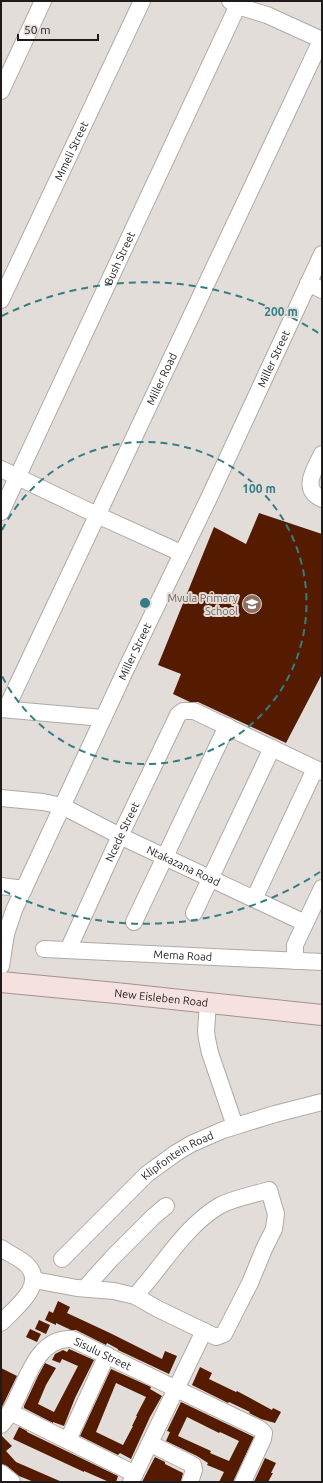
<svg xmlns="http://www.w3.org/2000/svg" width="323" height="1483" font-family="Ubuntu,sans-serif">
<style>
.building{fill:#551b00;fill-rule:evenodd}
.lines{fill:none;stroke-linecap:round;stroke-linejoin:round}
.minor-casing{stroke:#b0aaa7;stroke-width:18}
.major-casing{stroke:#a5908d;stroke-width:22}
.minor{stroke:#fff;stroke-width:16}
.major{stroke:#f5e2e0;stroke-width:20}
.ring{fill:none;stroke:#347d83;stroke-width:2;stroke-dasharray:7 5}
.labels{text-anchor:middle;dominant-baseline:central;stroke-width:4;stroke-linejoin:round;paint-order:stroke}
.street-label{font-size:11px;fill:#1e1b1a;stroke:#e3ddda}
.education-label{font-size:11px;fill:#785e54;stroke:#e3ddda;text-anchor:end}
.centre{fill:#347d83;stroke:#e3ddda;stroke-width:2}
.ring-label{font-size:12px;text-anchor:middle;font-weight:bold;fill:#347d83;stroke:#e3ddda;stroke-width:4;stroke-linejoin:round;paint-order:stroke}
</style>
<rect width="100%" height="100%" fill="#e3ddda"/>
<g class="building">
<path d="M259 513 322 534V674L286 743 198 702H190L173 694 181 674 158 665 214 527 246 544Z"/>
<path d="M58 1301 70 1307 67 1313 110 1333 162 1359 165 1351 177 1356 169 1374 118 1350V1349L107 1343 106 1345 76 1330H71L56 1323V1325L45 1320 49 1311 53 1313Z"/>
<path d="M39 1320 50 1325 46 1334 35 1329Z"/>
<path d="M30 1329 41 1334 37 1342 26 1337Z"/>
<path d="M69 1349 94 1360 75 1398 64 1426 53 1422V1423L24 1408V1406L38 1376 45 1363 56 1368 46 1385 38 1404 54 1412 78 1366 62 1359 60 1363 52 1360 55 1354 63 1350 67 1352Z"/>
<path d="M200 1367 212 1373 209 1379 236 1392 237 1391 272 1410 273 1408 281 1412 275 1423 261 1419 249 1413 250 1412 229 1402 228 1403 192 1385Z"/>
<path d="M1 1368 17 1376 1 1409Z"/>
<path d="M111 1369 151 1387 150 1389 162 1396 150 1417 131 1459 120 1453 118 1455 80 1436ZM116 1383 146 1397 136 1416H137L132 1426H133L123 1445 96 1432Z"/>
<path d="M181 1402 254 1437 233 1482H219L224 1472 207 1465 208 1463 197 1456 166 1441 170 1432 167 1431ZM187 1417 219 1433 220 1432 239 1441 229 1461 210 1453 211 1451 178 1436Z"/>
<path d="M19 1427 27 1431V1432L118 1476 116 1482H109L84 1471V1472L13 1439Z"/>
<path d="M1 1435 12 1446 6 1451 16 1462 62 1482H34L19 1476 7 1466 1 1464Z"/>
<path d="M155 1457 165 1462V1464L183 1473 181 1482H142Z"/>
<path d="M265 1458 276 1463 271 1473H273L268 1482H254Z"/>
</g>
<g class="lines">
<g class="minor-casing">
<g id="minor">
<path d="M230 1 244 8 267 15 322 40"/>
<path d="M1 91 43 1"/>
<path d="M308 283 322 290"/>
<path id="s1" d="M1 300 142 1"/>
<path d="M322 454C315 469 300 489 322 499"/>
<path d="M1 469 97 515 181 553"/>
<path id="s2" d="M1 512 238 5"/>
<path d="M1 709 103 718"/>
<path id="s3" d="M6 709 317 49"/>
<path id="s4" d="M1 798 43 802 62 806 120 836 305 923"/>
<path d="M1 886 24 889"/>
<path d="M254 899 315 769"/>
<path d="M194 913 272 748"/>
<path d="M134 922 227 726"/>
<path id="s5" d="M44 949 322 962"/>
<path id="s6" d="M68 950 120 836 178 715 183 711H194L322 772"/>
<path d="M295 961V945L322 888"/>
<path id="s7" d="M1 966 6 934 14 910 127 667 208 500 322 254"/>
<path d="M208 1003 206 1031 207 1039 210 1053 235 1126"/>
<path d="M1 1248C9 1254 20 1258 27 1265 47 1285 14 1309 1 1323"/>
<path id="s8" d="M62 1259 147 1174 176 1153 191 1144 223 1130 275 1114 322 1102"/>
<path d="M34 1280 77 1288 114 1291 135 1296C163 1266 183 1228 219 1206 234 1198 253 1195 269 1190L276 1214 274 1229 264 1249 250 1283 224 1334 216 1337 158 1309 135 1296"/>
<path d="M85 1288 111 1259 154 1216 166 1206"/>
<path d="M10 1412 135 1474"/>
<path id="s9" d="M1 1425C24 1400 30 1336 72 1339L260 1429 264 1433 263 1439 243 1482"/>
<path d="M68 1440 107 1355"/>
<path d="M151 1444 193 1465 194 1470 190 1482"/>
<path d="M1 1473 12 1482"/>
<path d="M131 1482 204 1331"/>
</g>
</g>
<g class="major-casing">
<g id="major">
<path id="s10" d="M1 982 116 993 322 1015"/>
</g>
</g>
<use href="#minor" class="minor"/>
<use href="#major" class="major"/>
</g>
<g class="ring">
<path d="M2 530A161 161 0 1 1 2 676"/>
<path d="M320 872A321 321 0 0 1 2 890M2 316A321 321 0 0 1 320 334"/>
</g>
<defs>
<g id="school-disc" transform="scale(1)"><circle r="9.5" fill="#8d6e63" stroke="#e3ddda"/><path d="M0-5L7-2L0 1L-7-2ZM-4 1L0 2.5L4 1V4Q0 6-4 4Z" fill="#fff"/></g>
</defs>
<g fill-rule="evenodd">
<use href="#school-disc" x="252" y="604"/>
</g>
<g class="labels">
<g class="street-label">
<text stroke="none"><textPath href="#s1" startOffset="165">Mmeli Street</textPath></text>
<text stroke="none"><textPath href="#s2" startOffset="280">Bush Street</textPath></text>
<text stroke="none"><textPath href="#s7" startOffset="667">Miller Street</textPath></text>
<text stroke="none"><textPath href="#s3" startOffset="365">Miller Road</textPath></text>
<text stroke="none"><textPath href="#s7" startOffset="343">Miller Street</textPath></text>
<text stroke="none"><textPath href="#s6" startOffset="130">Ncede Street</textPath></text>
<text stroke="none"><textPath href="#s4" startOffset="197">Ntakazana Road</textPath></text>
<text stroke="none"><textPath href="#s5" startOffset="139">Mema Road</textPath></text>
<text stroke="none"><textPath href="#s10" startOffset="161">New Eisleben Road</textPath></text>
<text stroke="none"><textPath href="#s8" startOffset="156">Klipfontein Road</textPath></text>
<text stroke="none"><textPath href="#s9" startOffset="152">Sisulu Street</textPath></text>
</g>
<g class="education-label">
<text x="238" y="598">Mvula Primary<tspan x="238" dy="13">School</tspan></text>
</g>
</g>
<circle cx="145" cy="603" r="6" class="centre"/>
<g class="ring-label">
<text x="281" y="316">200 m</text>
<text x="259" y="493">100 m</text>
</g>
<rect width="323" height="1483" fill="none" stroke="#1e1b1a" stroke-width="4"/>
<path d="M18 34v6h80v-6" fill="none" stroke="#1e1b1a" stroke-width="2"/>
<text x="24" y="34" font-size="12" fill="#1e1b1a" stroke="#e3ddda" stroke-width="3" paint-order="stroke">50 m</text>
</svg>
